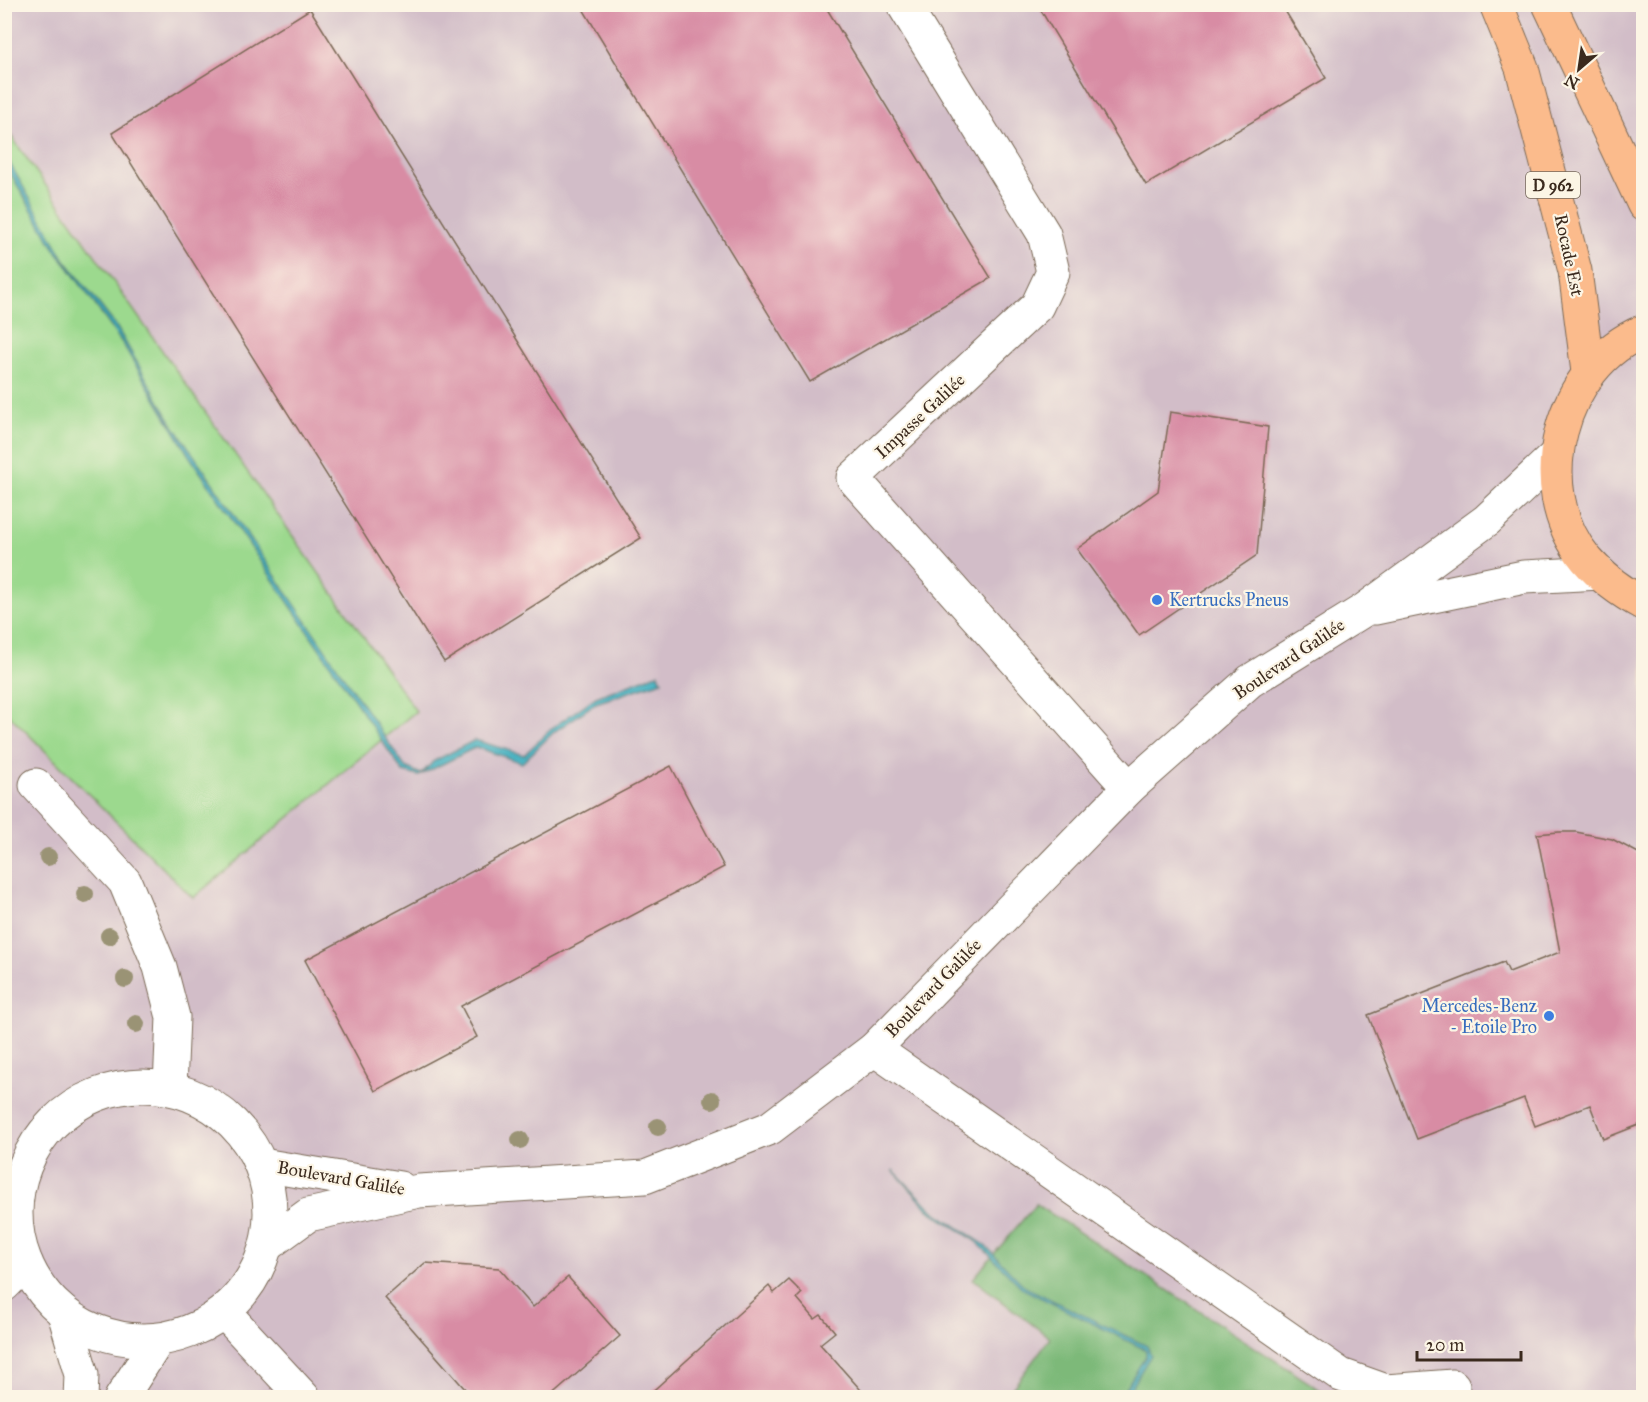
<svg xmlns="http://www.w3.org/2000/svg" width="1648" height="1402" font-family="'IM FELL Great Primer',serif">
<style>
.industrial{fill:#d2bdc8}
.green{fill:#9cd98e;stroke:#6c8256;stroke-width:1.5}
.forest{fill:#7db979;stroke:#5c724c;stroke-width:1.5}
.water{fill:#41aebf;stroke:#3e6c6e;stroke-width:1.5}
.building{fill:#d88ca4}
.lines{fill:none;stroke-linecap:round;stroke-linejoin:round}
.minor-casing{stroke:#7b6956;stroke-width:35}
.major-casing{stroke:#7b6956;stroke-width:35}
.minor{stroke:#fff;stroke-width:33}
.major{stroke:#fbbb8c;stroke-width:33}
.tree{fill:#9a9375}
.shop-dot{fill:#3f7fe0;stroke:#fcf5e5;stroke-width:2}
.labels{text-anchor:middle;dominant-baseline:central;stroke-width:4.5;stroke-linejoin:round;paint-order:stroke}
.shield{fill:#fcf5e5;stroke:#75675a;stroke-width:1.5}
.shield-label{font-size:16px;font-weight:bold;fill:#3b2a1e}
.street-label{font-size:18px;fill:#3b2a1e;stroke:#fcf5e5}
.shop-label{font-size:18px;fill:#366cbe;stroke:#fcf5e5;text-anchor:start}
</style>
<rect width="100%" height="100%" fill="#fcf5e5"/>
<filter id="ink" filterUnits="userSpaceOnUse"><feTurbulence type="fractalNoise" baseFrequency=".0167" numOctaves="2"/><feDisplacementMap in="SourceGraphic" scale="12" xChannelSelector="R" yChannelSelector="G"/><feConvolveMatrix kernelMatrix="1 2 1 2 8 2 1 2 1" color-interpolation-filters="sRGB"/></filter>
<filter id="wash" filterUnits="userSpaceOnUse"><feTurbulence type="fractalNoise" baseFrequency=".008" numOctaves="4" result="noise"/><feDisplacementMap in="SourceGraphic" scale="24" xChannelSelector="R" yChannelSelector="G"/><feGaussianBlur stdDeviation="1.35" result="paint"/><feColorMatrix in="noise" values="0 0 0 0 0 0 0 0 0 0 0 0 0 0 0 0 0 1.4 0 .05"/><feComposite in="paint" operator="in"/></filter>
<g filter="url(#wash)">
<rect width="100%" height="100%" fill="#f1debe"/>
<path class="industrial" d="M5 5H1643V1397H5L4 711 193 898 416 711 5 126Z"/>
<path class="green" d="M4 126 416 711 193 898 5 711Z"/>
<path class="forest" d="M1036 1204 1331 1397H1006L1050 1338 973 1279Z"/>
<g class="water">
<path d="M4 153 65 260 116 326 172 423 405 767 421 774 434 761 475 740 524 755 552 728 596 697 659 673 662 681 596 703 554 732 522 763 476 747 419 776 403 772 188 454 123 344 53 246 5 164Z"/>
<path d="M893 1170 934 1211 985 1245 1025 1287 1147 1346 1151 1355 1125 1397H1120L1146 1356V1350L1023 1289 976 1241 930 1211Z"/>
</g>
<g id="blocks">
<g class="building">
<path d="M580 4H824L991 278 810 382Z"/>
<path d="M1037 4H1281L1326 78 1146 185Z"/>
<path d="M310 9 641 538 444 662 112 133Z"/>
<path d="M1170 412 1268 427 1257 555 1139 635 1077 549 1158 491Z"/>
<path d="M671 766 724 867 461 1006 477 1037 375 1091 305 960Z"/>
<path d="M1559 832H1576L1612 839 1644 856V1123L1603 1139 1590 1105 1535 1126 1524 1098 1417 1139 1368 1015 1504 962 1509 972 1560 952 1537 834Z"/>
<path d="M425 1263 499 1268 533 1307 568 1277 620 1336 549 1398H473L385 1298Z"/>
<path d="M789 1280 802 1293 797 1298 815 1319 821 1315 835 1332 820 1344 868 1398H645L769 1286 774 1293Z"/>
</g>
</g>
</g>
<g filter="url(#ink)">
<use href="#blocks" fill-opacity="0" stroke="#7b6956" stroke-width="1.5"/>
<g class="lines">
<g class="minor-casing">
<g id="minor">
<path d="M903 4 1044 234 1053 272 1037 306 853 478 1129 788"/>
<path d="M1375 608 1524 577 1600 573"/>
<path d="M36 785 125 882 160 967 173 1017 170 1087"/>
<path d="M874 1049 1341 1375 1386 1391 1453 1386"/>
<circle cx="143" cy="1213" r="127"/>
<path d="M262 1165 400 1188"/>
<path d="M267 1245 308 1215 419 1191 645 1177 770 1128 874 1049 1129 788 1250 681 1364 610 1487 520 1557 454"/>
<path d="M4 1285 26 1263"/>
<path d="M224 1312 304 1398"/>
<path d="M64 1313 82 1375 81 1398"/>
<path d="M121 1398 158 1340"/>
</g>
</g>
<g class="major-casing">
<g id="major">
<path d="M1496 4 1522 68 1575 271 1588 372"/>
<path d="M1549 4 1644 205"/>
<path d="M1644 331C1560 365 1527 488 1586 559 1603 579 1621 592 1644 604"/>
</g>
</g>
<use href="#minor" class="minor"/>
<use href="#major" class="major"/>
</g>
<g class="tree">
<circle cx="48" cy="857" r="9"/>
<circle cx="85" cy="894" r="9"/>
<circle cx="109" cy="936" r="9"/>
<circle cx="125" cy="979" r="9"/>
<circle cx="136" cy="1024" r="9"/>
<circle cx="712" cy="1100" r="9"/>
<circle cx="658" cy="1127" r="9"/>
<circle cx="520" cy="1140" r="9"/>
</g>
</g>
<g class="shop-dot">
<circle cx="1157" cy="600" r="6"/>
<circle cx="1549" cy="1016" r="6"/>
</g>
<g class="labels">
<rect class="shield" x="1526" y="172" width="54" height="26" rx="4.5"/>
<g class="shield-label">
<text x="1553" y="185">D 962</text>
</g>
<g class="street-label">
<text transform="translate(1569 255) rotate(78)">Rocade Est</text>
<text transform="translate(920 416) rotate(-43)">Impasse Galilée</text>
<text transform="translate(1289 659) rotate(-34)">Boulevard Galilée</text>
<text transform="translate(933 988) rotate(-46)">Boulevard Galilée</text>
<text transform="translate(341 1178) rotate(10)">Boulevard Galilée</text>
</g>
<g class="shop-label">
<text x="1169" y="600">Kertrucks Pneus</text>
<text x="1537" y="1006" text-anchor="end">Mercedes-Benz<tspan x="1537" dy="21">- Etoile Pro</tspan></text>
</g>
</g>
<rect width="1648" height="1402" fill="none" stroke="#fcf5e5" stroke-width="24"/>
<g transform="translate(1579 69) rotate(209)" stroke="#fcf5e5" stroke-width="4.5" paint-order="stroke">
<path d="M0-4.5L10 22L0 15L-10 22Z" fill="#3b2a1e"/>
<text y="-9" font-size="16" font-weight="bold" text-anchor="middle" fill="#3b2a1e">N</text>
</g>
<path d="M1417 1351v9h104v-9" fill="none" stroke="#3b2a1e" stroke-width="3"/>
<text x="1426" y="1351" font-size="18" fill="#3b2a1e" stroke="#fcf5e5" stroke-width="4.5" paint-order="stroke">20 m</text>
</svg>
